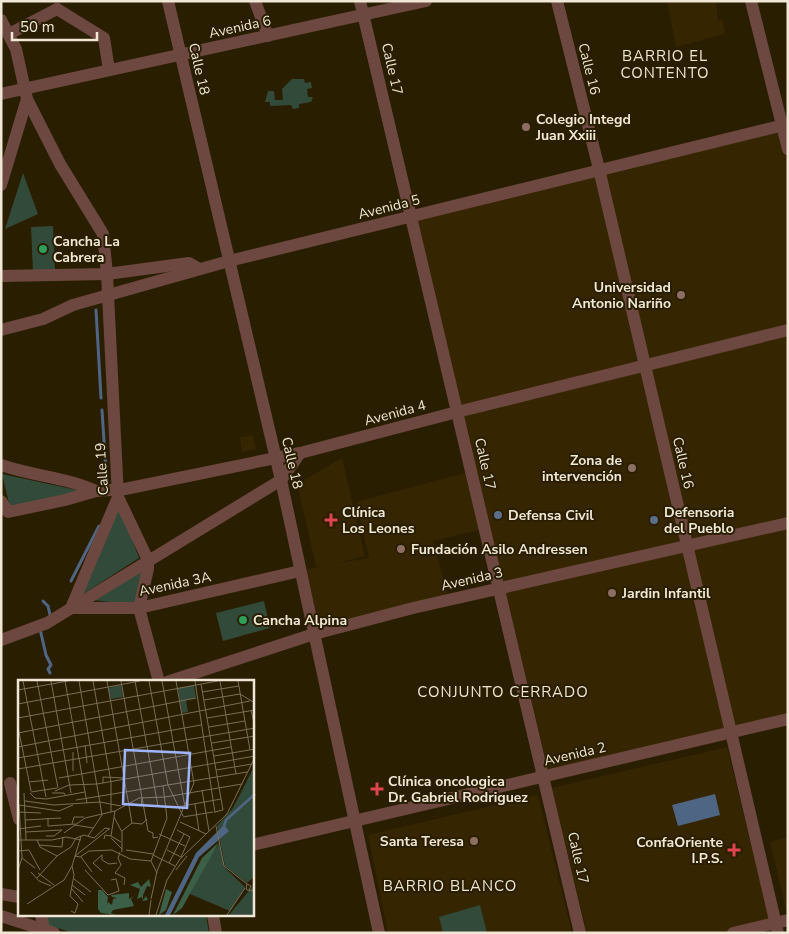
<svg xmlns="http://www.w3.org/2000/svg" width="789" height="934" font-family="'Nunito Sans',sans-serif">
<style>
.built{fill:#352500}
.green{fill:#324a39}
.water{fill:#4f6584}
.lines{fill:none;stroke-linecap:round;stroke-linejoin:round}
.stream{stroke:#4f6584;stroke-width:3}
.minor{stroke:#6d4840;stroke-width:12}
.education-dot{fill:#8d6e63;stroke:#2a1e01;stroke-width:2}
.leisure-dot{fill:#2e9e5b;stroke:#2a1e01;stroke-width:2}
.service-dot{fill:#5c6f8a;stroke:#2a1e01;stroke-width:2}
.health-dot{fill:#e0444e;stroke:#2a1e01;stroke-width:2}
.labels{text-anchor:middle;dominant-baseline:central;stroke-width:4;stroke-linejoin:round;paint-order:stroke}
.street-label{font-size:14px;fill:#f0e7d7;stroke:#2a1e01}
.poi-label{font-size:14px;font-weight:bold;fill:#f0e7d7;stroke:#2a1e01;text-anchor:start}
.neighbourhood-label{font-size:15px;letter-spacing:1px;fill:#f0e7d7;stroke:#2a1e01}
.inset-river{fill:none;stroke:#4f6584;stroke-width:2.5}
.inset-road{fill:none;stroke:#796e57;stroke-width:1}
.view{fill:#9eb4fd;fill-opacity:0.15;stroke:#9eb4fd;stroke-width:2.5}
.inset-edge{fill:none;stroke:#f0e7d7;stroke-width:2.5}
</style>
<rect width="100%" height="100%" fill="#2a1e01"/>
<g class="built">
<path d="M667 1H716L718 21 723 20 725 34 676 47Z"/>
<path d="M788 129V719L549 774 416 217Z"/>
<path d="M253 435 256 449 242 452 240 437Z"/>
<path d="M342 458 365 556 338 563 369 558 356 502 465 473 479 530 433 541 448 596 320 628 306 570 322 566H316L297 484Z"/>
<path d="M727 747 770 922 720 933H587L552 788Z"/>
<path d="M538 795 572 933H388L368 835Z"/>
<path d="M788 837V909L786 910 770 842Z"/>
</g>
<g class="green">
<path d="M292 79H304L305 83 311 82 312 88 307 89 308 97H313L311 102 299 104V108L293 109 291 105 270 106V102H265L268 91H274L275 100H283L282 89Z"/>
<path d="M23 173 38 214 5 229Z"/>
<path d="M53 226 55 271 33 272 31 227Z"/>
<path d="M2 474 86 492 12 516Z"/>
<path d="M118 503 139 558 80 596Z"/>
<path d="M146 565 138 606 94 600Z"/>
<path d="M264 601 270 628 223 641 216 613Z"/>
<path d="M480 905 487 933H443L439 917Z"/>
<path d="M45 915H206L209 933H74L47 925Z"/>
</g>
<path class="water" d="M715 794 720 815 678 826 672 805Z"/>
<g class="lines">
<g class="stream">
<path d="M96 310 101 398"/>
<path d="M102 410 107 488"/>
<path d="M71 581 99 526"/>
<path d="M43 601 48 606 50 615"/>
<path d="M40 629 46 655 51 665 48 669 50 673"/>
</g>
<g class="minor">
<path d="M168 1 281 480 379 933"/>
<path d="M255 1 268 36"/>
<path d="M360 1 580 933"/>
<path d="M557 1 599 169 778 933"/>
<path d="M751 1 788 149"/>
<path d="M57 9 104 38 109 70"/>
<path d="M1 20 16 49 27 99 60 164 103 234 107 274 118 497 148 560V569L139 608 159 682"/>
<path d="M9 34 57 9"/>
<path d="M1 94 426 1"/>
<path d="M1 185 27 99"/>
<path d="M1 276 107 274 189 263 199 269"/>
<path d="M1 330 43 319 73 305 229 261 788 124"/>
<path d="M1 465C32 476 66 477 96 491"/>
<path d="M1 501 8 512 65 500 96 491 125 489 300 453 457 412 788 330"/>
<path d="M71 608H139L300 571"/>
<path d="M71 608 118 497"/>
<path d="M1 640 47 623 281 480 300 453"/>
<path d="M167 682 314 634 413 608 788 523"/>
<path d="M10 783 19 819"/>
<path d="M252 845 788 719"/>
<path d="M1 894 19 897"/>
<path d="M41 915 45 933"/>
<path d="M213 915 216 933"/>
<path d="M1 916 54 933"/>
<path d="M733 933 788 920"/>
</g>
</g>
<g class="education-dot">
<circle cx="526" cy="127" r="5"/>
<circle cx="681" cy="295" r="5"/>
<circle cx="632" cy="468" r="5"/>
<circle cx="401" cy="549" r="5"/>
<circle cx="612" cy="593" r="5"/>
<circle cx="474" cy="841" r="5"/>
</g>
<g class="leisure-dot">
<circle cx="43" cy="249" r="5"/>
<circle cx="243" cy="620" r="5"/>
</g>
<g class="service-dot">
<circle cx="498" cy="515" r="5"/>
<circle cx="654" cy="520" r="5"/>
</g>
<g class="health-dot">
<path d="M328.5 512.5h5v5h5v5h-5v5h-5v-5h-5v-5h5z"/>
<path d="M374.5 781.5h5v5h5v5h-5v5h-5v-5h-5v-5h5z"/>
<path d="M731.5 842.5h5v5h5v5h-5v5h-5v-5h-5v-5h5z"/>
</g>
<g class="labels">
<g class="street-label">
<text transform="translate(240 27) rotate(-12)">Avenida 6</text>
<text transform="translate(199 69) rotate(77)">Calle 18</text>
<text transform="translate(392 69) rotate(77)">Calle 17</text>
<text transform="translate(589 69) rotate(76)">Calle 16</text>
<text transform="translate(389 207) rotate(-14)">Avenida 5</text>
<text transform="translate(395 413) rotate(-15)">Avenida 4</text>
<text transform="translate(292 463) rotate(77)">Calle 18</text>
<text transform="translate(683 463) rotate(77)">Calle 16</text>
<text transform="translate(485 464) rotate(77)">Calle 17</text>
<text transform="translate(102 469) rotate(-94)">Calle 19</text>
<text transform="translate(472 579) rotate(-13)">Avenida 3</text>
<text transform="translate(175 584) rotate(-12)">Avenida 3A</text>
<text transform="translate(575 754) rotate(-13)">Avenida 2</text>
<text transform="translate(578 858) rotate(77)">Calle 17</text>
</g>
<g class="poi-label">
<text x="536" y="119">Colegio Integd<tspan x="536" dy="16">Juan Xxiii</tspan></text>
<text x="53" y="241">Cancha La<tspan x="53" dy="16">Cabrera</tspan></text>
<text x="671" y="287" text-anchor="end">Universidad<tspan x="671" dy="16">Antonio Nariño</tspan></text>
<text x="622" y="460" text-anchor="end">Zona de<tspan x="622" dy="16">intervención</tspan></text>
<text x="342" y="512">Clínica<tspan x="342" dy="16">Los Leones</tspan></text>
<text x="664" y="512">Defensoria<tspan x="664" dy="16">del Pueblo</tspan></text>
<text x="508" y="515">Defensa Civil</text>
<text x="411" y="549">Fundación Asilo Andressen</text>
<text x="622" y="593">Jardin Infantil</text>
<text x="253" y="620">Cancha Alpina</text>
<text x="388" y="781">Clínica oncologica<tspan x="388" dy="16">Dr. Gabriel Rodriguez</tspan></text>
<text x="464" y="841" text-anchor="end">Santa Teresa</text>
<text x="723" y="842" text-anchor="end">ConfaOriente<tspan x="723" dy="16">I.P.S.</tspan></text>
</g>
<g class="neighbourhood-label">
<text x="665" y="56">BARRIO EL<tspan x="665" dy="17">CONTENTO</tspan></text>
<text x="503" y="692">CONJUNTO CERRADO</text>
<text x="450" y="886">BARRIO BLANCO</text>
</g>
</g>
<g transform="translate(18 680)">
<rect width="236" height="236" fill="#2a1e01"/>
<path d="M103 5 105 17 93 19 90 8ZM176 5 178 18 168 20 170 32 164 33 160 8ZM236 87 237 196 229 203 207 186 199 146 215 128ZM201 164 207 188 227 207 212 231 172 214 186 183ZM236 200V235H211L234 207Z" fill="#324a39"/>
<path d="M201 162 164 228 155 235 184 178ZM131 199 133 207 129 206 125 215V220L128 216 130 220 125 221 124 217 119 219 122 209 112 205 120 202 123 207ZM148 209 154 212 148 230 141 235ZM80 210H84L90 217 89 225 90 222 94 225 95 219 99 218 94 217 93 215 111 213V219L116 216 113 219 116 226 95 230 93 233 98 235 83 233 80 229Z" fill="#3c5f47"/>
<path d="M206 145 211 151 181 177 152 235H147L178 173Z" fill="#4f6584"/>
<path class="inset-river" d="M205 149 208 140 237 114"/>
<path class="inset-road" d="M5 1 28 117M19 1 40 108M33 1 53 113M47 1 69 123M61 1 84 135 70 156M75 1 93 102V132M89 1 114 143M103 1 130 151 135 153V158L140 157M117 1 140 126M131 1 150 105 165 136M144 1 167 127M177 1 197 133M202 1 218 94M220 1 232 70M183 4 205 130 197 132M0 10 50 1M184 12 221 6M186 20 222 14 237 23M0 24 122 1M233 30 237 47M0 38 200 1M189 38 237 30M0 47 13 111M191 47 227 41M0 53 178 18M194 63 237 56M67 65 69 83M0 67 232 21M55 72V91M196 76 237 69M0 78 183 45M0 89 237 48M198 90 234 84M41 98 213 67M11 102 30 100M85 103V97L107 98M184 110 191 151M37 111 51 105 79 104 237 76M13 112 39 108M6 113 8 160M12 113 17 118 28 119 67 112M34 113H46L48 116M58 120 229 92M7 121 36 125 82 122 103 126M113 123 123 126 124 118M177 124 181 151M159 127 203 119M0 132 23 133M96 137 104 152V172M165 137 195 132M30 138V146L58 144M7 140 43 138M162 142 188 154M54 144 56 137H66M57 145 75 148M198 146 206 186 229 204M0 149 23 146M159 150 172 157 163 177M104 151 114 143 124 144 129 139M8 152 44 150M46 153 67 138 97 131 121 118 147 117 224 104M141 154 167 166M28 156H36L44 150M93 156 97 131M93 158 104 169M86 159 87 155 93 156 103 162M0 160H34L48 157 63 160M19 160 22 167 39 176M21 165 44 167 45 157M108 170 135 174M149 170 163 177M0 171 11 170 22 190M102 172 100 178 103 185 97 193 107 198 106 205M84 175V180L91 184 99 183M135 175 157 186M57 176 62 177 71 171 94 170 112 179 133 181M57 176 91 149M63 177 74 192M4 178 17 188M151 183 166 154M0 190 4 178 1 125 41 131 55 125M67 190 90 215 101 211 98 199 93 200M158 190 169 176M84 191 75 183 84 175M13 192 21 201 33 206M20 193 36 205M139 193 133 181 149 138 145 106M19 198 39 176 53 167 58 158 66 155 76 158 87 148 92 149M56 199 73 212M54 205 67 215M53 208 65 222M231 210 233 206 229 204 228 209 229 210 237 211M133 219 139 191 176 103 158 1M9 224 46 200 54 186 63 156M53 231 57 233 60 224 52 216 56 195 54 186M131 235 133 220M138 235 149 200 162 179 209 134 237 77M209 235 227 208"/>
<path class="view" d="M107 70 172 73 169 128 105 124Z"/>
<rect width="236" height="236" class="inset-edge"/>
</g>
<rect width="789" height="934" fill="none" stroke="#f0e7d7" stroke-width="5"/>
<path d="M12 32v8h85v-8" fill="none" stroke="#f0e7d7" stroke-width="2.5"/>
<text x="20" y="32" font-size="15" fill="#f0e7d7" stroke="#2a1e01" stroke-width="4" paint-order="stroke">50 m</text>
</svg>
